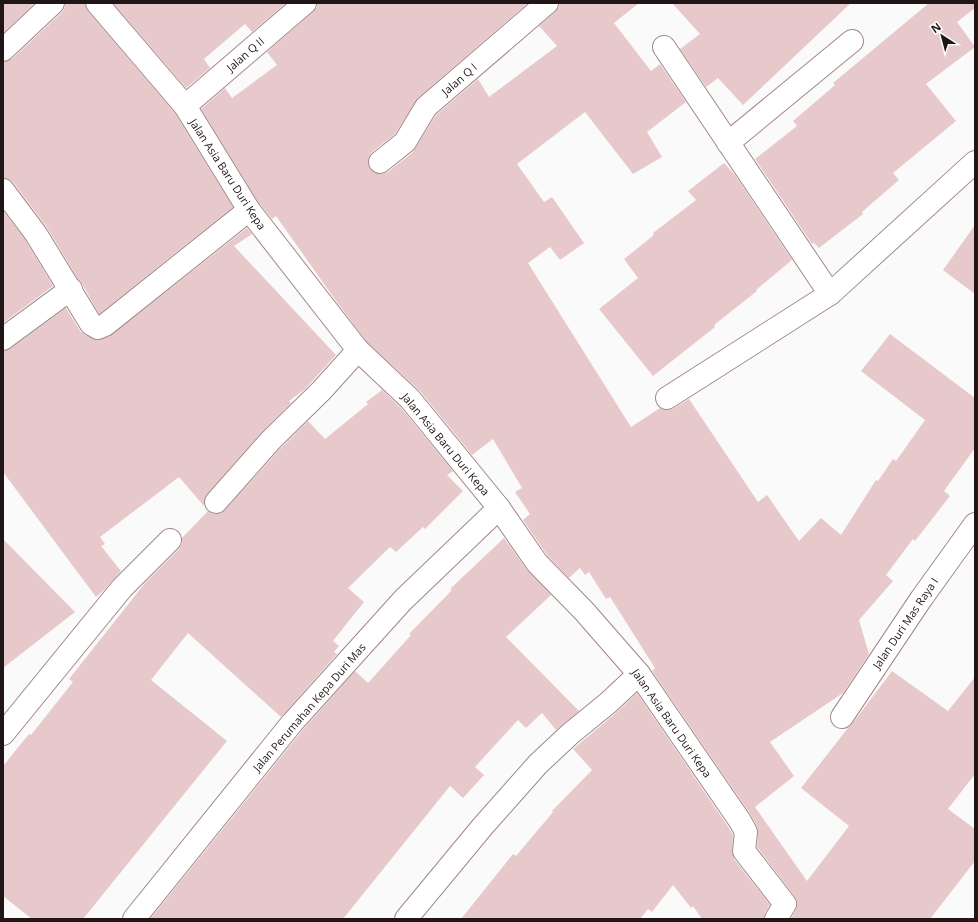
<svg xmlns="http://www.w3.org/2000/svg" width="978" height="922" font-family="'Open Sans',sans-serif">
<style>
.building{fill:#e8c9cb}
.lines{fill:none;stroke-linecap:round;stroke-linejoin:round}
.minor-casing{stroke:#a38688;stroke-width:24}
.minor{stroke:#fff;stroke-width:22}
.labels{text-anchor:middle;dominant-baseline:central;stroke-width:4;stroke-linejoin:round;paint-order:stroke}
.street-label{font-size:11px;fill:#211617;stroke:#fff}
</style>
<rect width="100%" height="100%" fill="#fafafa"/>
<g class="building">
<path d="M3 3H35L3 33Z"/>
<path d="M65 3H85L88 11 175 113 233 207 99 314 81 282 78 279 46 226 13 182 8 179 3 178V62L12 59 62 12 65 7Z"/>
<path d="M113 3H286L252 32 245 24 204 59 210 68 186 88Z"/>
<path d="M317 3H528L418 98 395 134 372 152 369 157 368 163 370 169 375 173 381 174 388 172 413 152 436 115 478 79 489 97 557 46 539 26 555 12 559 7V3H639L614 23 651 71 660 64 686 102 647 132 662 157 633 174 585 112 517 164 544 202 552 197 584 243 560 260 550 247 528 263 631 427 660 408 667 410 673 409 689 399 758 502 767 495 799 541 821 518 841 535 876 480 878 481 893 459 896 461 925 420 861 371 890 334 975 398V448L944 491 950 496 915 541 913 539 886 575 893 581 859 620 869 654 843 693 770 742 794 776 755 807 807 881 849 826 801 788 848 728 852 724 892 671 948 711 975 677V774L948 809 975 829V861L930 919H791L796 910 797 904 795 897 757 847 758 833 757 826 751 815 652 671 655 668 610 597 606 599 589 572 585 575 580 568 569 578 547 555 523 520 530 514 515 492 522 488 493 439 472 455 420 391 367 342 336 301 276 216 272 219 259 203 201 109 225 88 232 98 277 65 267 52 313 12 317 7Z"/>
<path d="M672 3H851L743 105 718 78 706 87 680 49 700 34Z"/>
<path d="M929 3H975V8L957 22 975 47 926 84 956 121 893 173 899 180 862 212 863 214 819 248 814 243 812 244 755 159 797 126 793 121 835 85 833 83Z"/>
<path d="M724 163 735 175 792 260 756 290 757 291 714 325 715 327 653 376 599 309 638 278 624 259 654 235 653 233 696 200 688 191Z"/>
<path d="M3 211 26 241 53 286 3 323Z"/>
<path d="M975 225V294L943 270Z"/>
<path d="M247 228 252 234 234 246 336 355 305 389 289 401 291 403 262 432 207 494 204 499V506L179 477 100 537 105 544 101 546 121 571 104 590 96 597 3 472V351L10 349 66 308 80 331 85 335 97 340 110 336Z"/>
<path d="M382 390 401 408 453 471 447 475 463 491 425 529 423 527 396 552 390 547 348 588 364 602 333 641 339 646 334 652 337 654 281 717 188 633 151 680 227 741 83 919H32L3 896V766L29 734 31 735 73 682 69 679 145 583 179 549 182 544V538L208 511 213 514H220L225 510 280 449 308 421 325 439 368 404 366 402Z"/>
<path d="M504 538 527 570 551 595 506 637 579 711 556 730 542 713 526 728 518 720 475 767 484 775 463 798 450 786 343 919H150L302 731 355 671 368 683 411 635 409 634 452 590 450 589Z"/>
<path d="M3 539 75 612 3 668Z"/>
<path d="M637 693 729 828 733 835 732 850 734 859 770 905 765 913 764 919H702L693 906 691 908 673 885 652 912 648 909 640 919H461L513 854 516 856 553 812 552 811 592 770 573 749 616 713Z"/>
</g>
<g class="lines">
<g class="minor-casing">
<g id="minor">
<path d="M97 3 185 106 249 210 358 350 410 399 499 508 537 563 584 611 639 674 740 821 746 832 744 851 785 904 776 919"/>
<path d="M664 47 830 294"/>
<path d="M3 50 53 3"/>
<path d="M185 106 305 3"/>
<path d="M728 143 852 41"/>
<path d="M380 162 405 142 426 107 547 3"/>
<path d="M3 190 36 234 91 324 98 328 105 325 249 210"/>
<path d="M3 339 71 289"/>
<path d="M667 398 830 294 975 162"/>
<path d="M216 502 271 440 322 390 358 350"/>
<path d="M842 717 921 599 975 524"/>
<path d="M3 734 122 588 170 540"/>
<path d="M134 919 292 723 403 600 499 508"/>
<path d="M406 919 483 826 538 764 570 734 608 703 639 674"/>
</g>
</g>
<use href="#minor" class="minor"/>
</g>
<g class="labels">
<g class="street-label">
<text transform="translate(245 54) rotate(-41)">Jalan Q II</text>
<text transform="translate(459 79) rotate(-41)">Jalan Q I</text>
<text transform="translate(228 174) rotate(57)">Jalan Asia Baru Duri Kepa</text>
<text transform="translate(446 444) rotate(50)">Jalan Asia Baru Duri Kepa</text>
<text transform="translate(905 623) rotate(-56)">Jalan Duri Mas Raya I</text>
<text transform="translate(309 707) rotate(-49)">Jalan Perumahan Kepa Duri Mas</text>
<text transform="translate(672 723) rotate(55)">Jalan Asia Baru Duri Kepa</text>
</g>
</g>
<rect width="978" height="922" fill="none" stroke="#211617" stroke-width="8"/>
<g transform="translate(942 36) rotate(324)" stroke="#ffffff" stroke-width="3" paint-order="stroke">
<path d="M0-3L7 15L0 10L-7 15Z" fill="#211617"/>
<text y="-6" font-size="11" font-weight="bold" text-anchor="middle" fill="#211617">N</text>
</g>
</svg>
